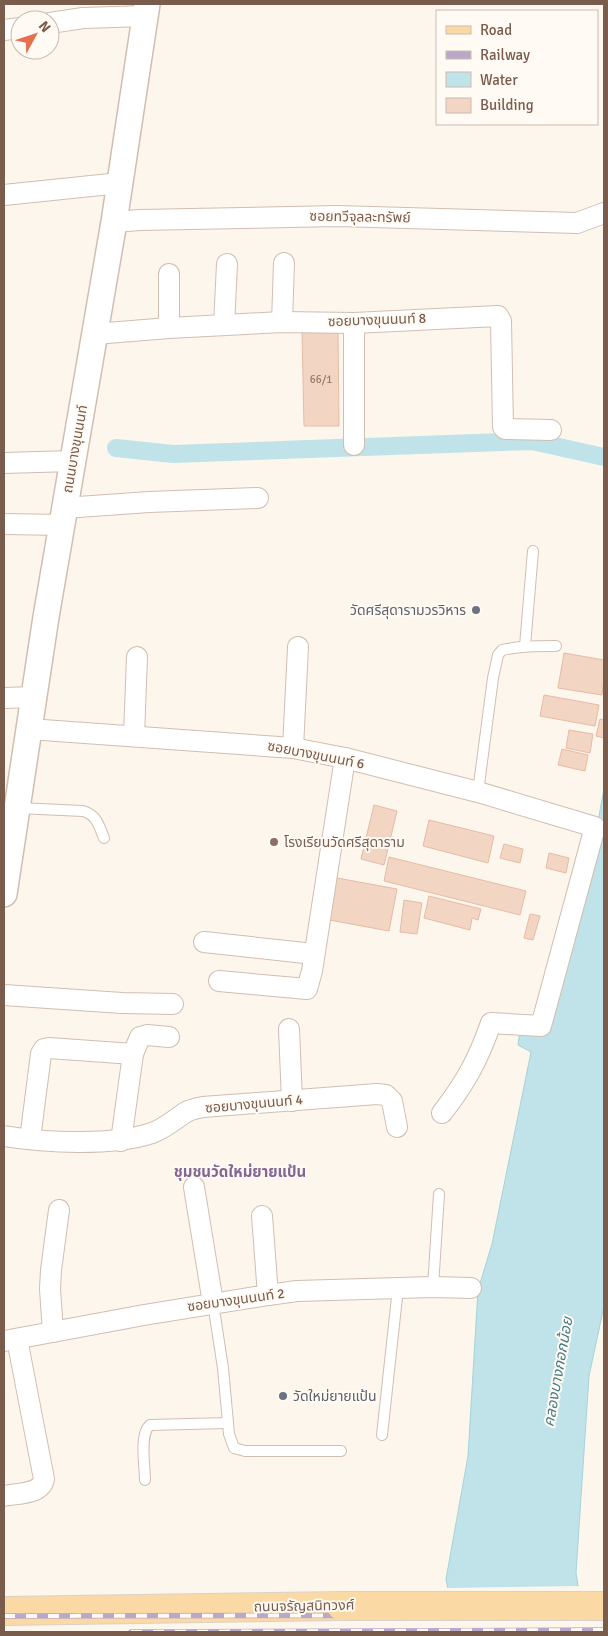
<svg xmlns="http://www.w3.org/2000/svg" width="608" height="1636" font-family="Signika,'Noto Sans Thai',sans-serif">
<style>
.water{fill:#bfe3e8;stroke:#a5d3da}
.pier{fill:#fdf6ec}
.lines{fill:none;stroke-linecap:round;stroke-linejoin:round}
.canal{stroke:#bfe3e8;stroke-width:18}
.building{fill:#f3d5c3;stroke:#e6bba3}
.service-casing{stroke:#d1beb0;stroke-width:12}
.minor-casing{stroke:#d1beb0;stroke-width:22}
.tertiary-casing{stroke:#d1beb0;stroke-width:28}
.primary-casing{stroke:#dad1cd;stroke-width:30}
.service{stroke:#fff;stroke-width:10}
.minor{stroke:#fff;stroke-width:20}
.tertiary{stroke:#fff;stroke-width:25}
.primary{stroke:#fbd9a5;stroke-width:28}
.rail-casing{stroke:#b9a8c9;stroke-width:5.5}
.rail{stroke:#fffaf3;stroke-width:4;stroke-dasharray:11;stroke-linecap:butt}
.primary-bridge-casing{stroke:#dad1cd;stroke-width:30;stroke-linecap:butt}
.primary-bridge{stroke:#fbd9a5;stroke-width:28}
.worship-dot{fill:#6b7280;stroke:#fffaf3;stroke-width:2}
.education-dot{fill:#8d6e63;stroke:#fffaf3;stroke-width:2}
.labels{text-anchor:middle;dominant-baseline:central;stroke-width:4;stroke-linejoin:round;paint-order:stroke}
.number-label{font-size:11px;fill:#987a6a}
.street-label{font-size:14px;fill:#7a5c4d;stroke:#fffaf3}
.worship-label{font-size:14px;fill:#5b616d;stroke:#fffaf3;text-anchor:end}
.education-label{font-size:14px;fill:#785e54;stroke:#fffaf3;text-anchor:start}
.neighbourhood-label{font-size:15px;font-weight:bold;fill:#846695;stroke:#fffaf3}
.water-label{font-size:15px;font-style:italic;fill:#437c86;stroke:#fffaf3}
</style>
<rect width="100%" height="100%" fill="#fdf6ec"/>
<path class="water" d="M604 788V1306L589 1376 576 1573 579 1591 457 1632 446 1579 468 1456 478 1290 492 1244 531 1052 518 1045 520 1030 542 1033 598 822Z"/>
<path class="pier" d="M581 1586 589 1632H455L445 1588Z"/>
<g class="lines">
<path class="canal" d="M116 448 173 454 532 441 604 457"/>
</g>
<g class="building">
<path d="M302 332H338L339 426H304Z"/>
<path d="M564 653 604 660V680L602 695 558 688Z"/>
<path d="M544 695 599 705 595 726 540 716Z"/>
<path d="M600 719 604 720V738L596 736Z"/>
<path d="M569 730 593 734 590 753 566 748Z"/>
<path d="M562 749 588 755 585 771 558 765Z"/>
<path d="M374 805 397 811 384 865 361 859Z"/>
<path d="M429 820 494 836 488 863 423 846Z"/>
<path d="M504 844 523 849 520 863 500 858Z"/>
<path d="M549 853 569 858 566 873 546 868Z"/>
<path d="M389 857 526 891 520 915 384 881Z"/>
<path d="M332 877 397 889 389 931 324 919Z"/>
<path d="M429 896 481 909 478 920 472 918 470 930 424 918Z"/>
<path d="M404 900 422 903 417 934 400 932Z"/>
<path d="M530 914 540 916 533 940 524 938Z"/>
</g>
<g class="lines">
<g class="service-casing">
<g id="service">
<path d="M525 646 533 551"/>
<path d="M478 792 493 678 498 655 502 650C520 646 537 646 556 646"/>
<path d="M18 808 83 811C97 815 99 826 104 838"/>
<path d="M433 1287 439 1194"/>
<path d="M213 1303 223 1368 229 1434 234 1448 245 1451H341"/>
<path d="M382 1435 398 1288"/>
<path d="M145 1480C145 1466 139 1434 150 1425L228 1423"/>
</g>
</g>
<g class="minor-casing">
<g id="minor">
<path d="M50 23 83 18 145 16"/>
<path d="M4 30 20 28"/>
<path d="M4 195 120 183"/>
<path d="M114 222 140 220 337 216 577 223 604 213"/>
<path d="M282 322 284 263"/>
<path d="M224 325 227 264"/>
<path d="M169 328V274"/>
<path d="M95 334 169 328 282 322 354 323 498 316 501 321 503 427 505 429 551 430"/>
<path d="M354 445V323"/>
<path d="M4 463 72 461"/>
<path d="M64 508 149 502 258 498"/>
<path d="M4 524 61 525"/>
<path d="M4 698 34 697"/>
<path d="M29 729 293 748 345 758 478 792 595 827 541 1026 491 1023C478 1060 466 1082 442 1113"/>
<path d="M134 736 137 657"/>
<path d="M293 748 298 647"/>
<path d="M204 942 314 954"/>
<path d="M219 981 307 989 312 971 345 758"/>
<path d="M4 995 122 1003 173 1004"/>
<path d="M289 1029 292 1101"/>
<path d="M4 1136C45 1143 113 1146 152 1133 166 1128 176 1118 188 1111 193 1109 198 1108 203 1107L377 1094 386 1095 392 1101 397 1127"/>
<path d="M30 1139 41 1054 44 1049 49 1048 133 1054"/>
<path d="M121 1141 133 1054 140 1037 147 1035 169 1037"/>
<path d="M194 1187 213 1303"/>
<path d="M262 1216 268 1295"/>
<path d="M53 1332 50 1289 51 1270 59 1210"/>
<path d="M4 1341 144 1315 268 1295 297 1291 433 1287 471 1288"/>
<path d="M4 1496C17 1493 41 1495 44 1479L17 1339"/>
</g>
</g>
<g class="tertiary-casing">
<path id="tertiary" d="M4 894 46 617 114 222 147 4"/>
</g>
<g class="primary-casing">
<path id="primary" d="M4 1611 341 1606"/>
</g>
<use href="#service" class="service"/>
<use href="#minor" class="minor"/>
<use href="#tertiary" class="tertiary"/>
<use href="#primary" class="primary"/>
<g class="rail-casing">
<g id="rail">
<path d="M4 1616 604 1615"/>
<path d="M131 1632 604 1630"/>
</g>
</g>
<use href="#rail" class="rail"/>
<g class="primary-bridge-casing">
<path id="primary-bridge" d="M341 1606H604"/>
</g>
<use href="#primary-bridge" class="primary-bridge"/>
</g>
<g class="worship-dot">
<circle cx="476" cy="610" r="5"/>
<circle cx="283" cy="1396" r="5"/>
</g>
<circle class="education-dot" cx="274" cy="842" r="5"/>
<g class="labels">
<g class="number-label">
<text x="321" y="379">66/1</text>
</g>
<g class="street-label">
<text transform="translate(360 217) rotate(1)">ซอยทวีจุลละทรัพย์</text>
<text transform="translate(377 320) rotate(-2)">ซอยบางขุนนนท์ 8</text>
<text transform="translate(75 449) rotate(-80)">ถนนบางขุนนนท์</text>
<text transform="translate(316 755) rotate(11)">ซอยบางขุนนนท์ 6</text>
<text transform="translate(254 1104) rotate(-5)">ซอยบางขุนนนท์ 4</text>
<text transform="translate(236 1300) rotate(-8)">ซอยบางขุนนนท์ 2</text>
<text transform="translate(304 1606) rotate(-1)">ถนนจรัญสนิทวงศ์</text>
</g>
<g class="worship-label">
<text x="466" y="610">วัดศรีสุดารามวรวิหาร</text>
<text x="293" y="1396" text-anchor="start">วัดใหม่ยายแป้น</text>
</g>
<g class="education-label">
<text x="284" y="842">โรงเรียนวัดศรีสุดาราม</text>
</g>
<g class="neighbourhood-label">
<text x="240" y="1172">ชุมชนวัดใหม่ยายแป้น</text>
</g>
<g class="water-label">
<text transform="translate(558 1372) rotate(-80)">คลองบางกอกน้อย</text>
</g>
</g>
<rect width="608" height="1636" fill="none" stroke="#7a5c4d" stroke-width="10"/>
<rect x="436" y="10" width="162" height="115" fill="#fffaf3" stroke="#cabbb1"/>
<rect x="446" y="26" width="25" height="8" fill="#fbd9a5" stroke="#cabbb1"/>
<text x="480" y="35" font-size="15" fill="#7a5c4d">Road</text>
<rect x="446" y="51" width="25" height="8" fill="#b9a8c9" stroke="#cabbb1"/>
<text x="480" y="60" font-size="15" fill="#7a5c4d">Railway</text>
<rect x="446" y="72" width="25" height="15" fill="#bfe3e8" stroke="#cabbb1"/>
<text x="480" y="85" font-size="15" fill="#7a5c4d">Water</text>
<rect x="446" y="98" width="25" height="15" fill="#f3d5c3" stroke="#cabbb1"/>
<text x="480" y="110" font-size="15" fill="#7a5c4d">Building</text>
<g transform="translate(35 35) rotate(50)"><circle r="24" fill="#fffaf3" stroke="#cabbb1"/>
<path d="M0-4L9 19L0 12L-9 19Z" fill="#e76f51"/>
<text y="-8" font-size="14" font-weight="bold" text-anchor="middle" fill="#7a5c4d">N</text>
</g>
</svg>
